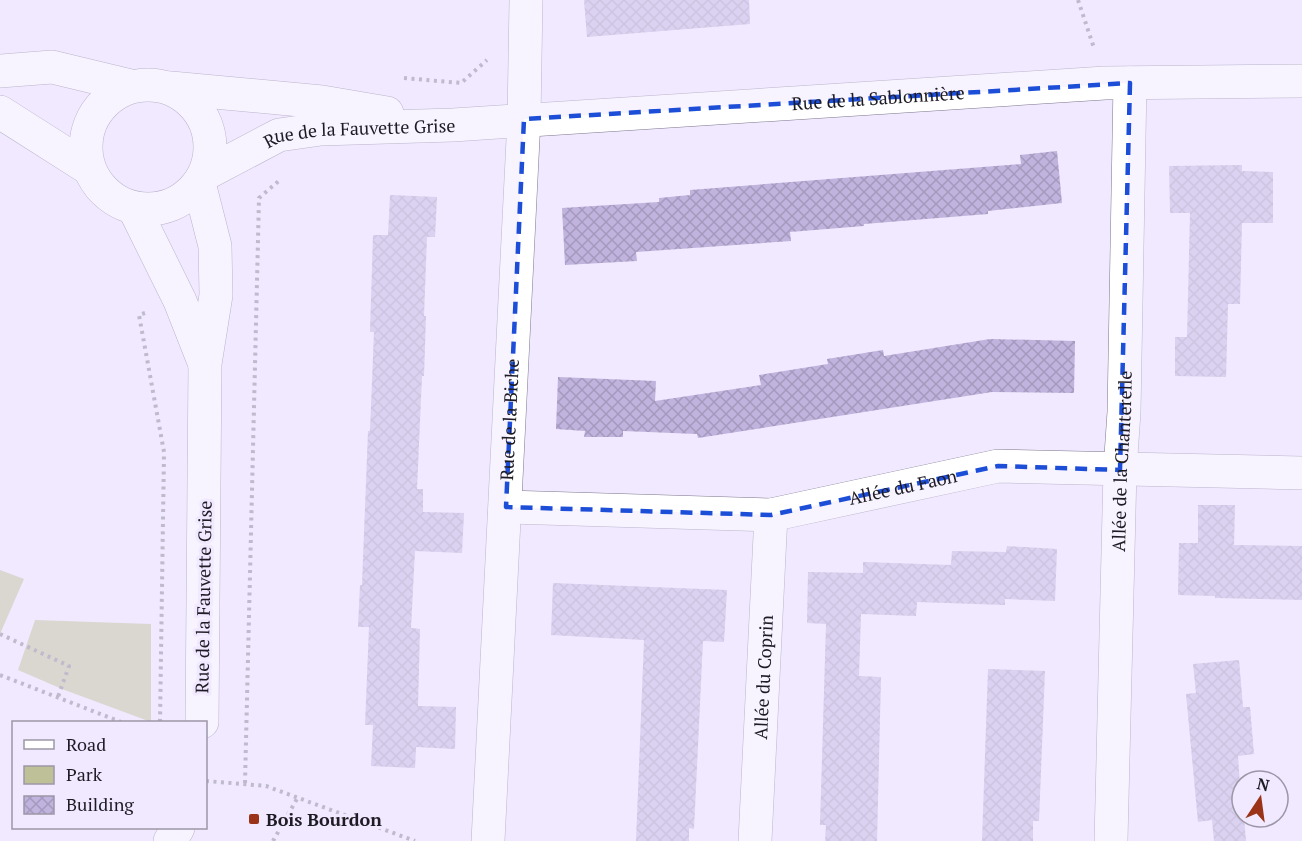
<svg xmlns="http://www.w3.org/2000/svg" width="1302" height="841" font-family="'PT Serif',serif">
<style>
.green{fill:#bec197}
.building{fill:url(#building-cross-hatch)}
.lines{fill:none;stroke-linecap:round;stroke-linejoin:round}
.minor-casing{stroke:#7d768d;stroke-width:34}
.path{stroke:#868190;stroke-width:4;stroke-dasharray:3 4.5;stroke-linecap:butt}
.minor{stroke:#fff;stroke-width:33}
.marked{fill:none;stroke:#1d4ed8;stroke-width:4.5;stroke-dasharray:12 8;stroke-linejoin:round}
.poi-dot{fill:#9b3318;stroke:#f0e9ff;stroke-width:2}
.labels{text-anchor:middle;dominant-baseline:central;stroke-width:6;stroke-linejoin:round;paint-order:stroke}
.street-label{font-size:18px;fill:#1e1b24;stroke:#f0e9ff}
.poi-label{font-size:18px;font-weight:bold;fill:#1e1b24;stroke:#f0e9ff;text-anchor:start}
</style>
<defs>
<pattern id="building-cross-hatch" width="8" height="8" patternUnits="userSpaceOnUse" patternTransform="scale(1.5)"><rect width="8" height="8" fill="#c0b3dd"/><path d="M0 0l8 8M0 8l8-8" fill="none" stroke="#a599be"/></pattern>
</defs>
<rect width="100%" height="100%" fill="#f0e9ff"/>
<g class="green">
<path d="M0 570 24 579 0 634Z"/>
<path d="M35 620 151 624V722L62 689 18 670Z"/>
</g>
<g class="building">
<path d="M584 0H749L750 24 587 37Z"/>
<path d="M1057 151 1062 203 988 211V214L864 224V226L790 232 791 241 636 252 637 261 565 265 562 208 659 202V198L690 195V190L1021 164 1020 155Z"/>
<path d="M1242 165V171L1273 172V223H1242L1240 304H1228L1226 377 1175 376V337H1187L1190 213H1170L1169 166Z"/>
<path d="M390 195 437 197 435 237H427L424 316H426L424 376H422L417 489H423V512L464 513 462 553 415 551 411 628 420 629 418 706 456 707 455 749 416 747 415 768 371 766 373 725H365L369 627H358L360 585H362L368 431H370L374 332H370L373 235H388Z"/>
<path d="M990 339 1075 341 1074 393 992 392 698 438 697 434 623 431V437H584L585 431 556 429 558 377 656 381 655 401 761 385 759 375 828 364 827 359 883 350 884 356Z"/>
<path d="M1198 505H1235L1234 545 1302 546V600L1215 598V596L1178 595 1179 543H1198Z"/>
<path d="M1007 546 1057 549 1055 601 1005 599V605L917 602 916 616 861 614 859 676 881 677 877 841H825L826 825H820L826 624 807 623 808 572 863 573V562L951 565 952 551 1006 552Z"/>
<path d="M553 583 727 590 724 642 703 641 694 829 689 828V841H636L644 640 551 635Z"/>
<path d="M1239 660 1243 707H1250L1254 754 1238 756 1242 817H1244L1246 841H1214L1212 820 1198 822 1186 694 1196 693 1193 664Z"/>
<path d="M988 669 1045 671 1039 821H1033V841H982Z"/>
</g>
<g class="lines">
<g class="minor-casing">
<g id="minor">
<path d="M0 71 52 67 131 86"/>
<circle cx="148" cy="147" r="62"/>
<path d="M171 88 322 102 387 113"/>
<path d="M0 112 88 168"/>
<path id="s1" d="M205 174 279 135 321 129 453 125 1105 83 1302 81"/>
<path d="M199 183 215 246 216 295 205 364 202 722"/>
<path d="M134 208 180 301 204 362"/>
<path id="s2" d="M506 507 771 515 998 466 1302 473"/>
<path d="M170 841 178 828"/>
<path id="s3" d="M488 841 524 119 526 0"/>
<path id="s4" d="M755 841 771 515"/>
<path id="s5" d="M1111 841 1120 470 1124 412 1130 83"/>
</g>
</g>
<g class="path">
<path d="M1078 0 1094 48"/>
<path d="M404 78 461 83 487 60"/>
<path d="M145 313 139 315 164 452 160 722"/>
<path d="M0 634 69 666 58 697"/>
<path d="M0 675 121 722"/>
<path d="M206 781 266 786 415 841"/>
<path d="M245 783 259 198 281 179"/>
<path d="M273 841 298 797"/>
</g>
<use href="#minor" class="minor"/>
</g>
<path d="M0 0H1302V841H0ZM1130 83 1120 470 998 466 771 515 506 507 524 119Z" fill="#f0e9ff" fill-opacity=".55" fill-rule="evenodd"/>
<path class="marked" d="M1130 83 1120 470 998 466 771 515 506 507 524 119Z"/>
<rect class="poi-dot" x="248" y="813" width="12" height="12" rx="3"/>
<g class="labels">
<g class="street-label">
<text stroke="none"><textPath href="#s1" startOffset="684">Rue de la Sablonnière</textPath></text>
<text stroke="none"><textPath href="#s1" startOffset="164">Rue de la Fauvette Grise</textPath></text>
<text stroke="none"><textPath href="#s3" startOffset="422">Rue de la Biche</textPath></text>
<text stroke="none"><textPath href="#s5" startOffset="380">Allée de la Chanterelle</textPath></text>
<text stroke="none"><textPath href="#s2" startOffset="400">Allée du Faon</textPath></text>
<text transform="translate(203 597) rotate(-89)">Rue de la Fauvette Grise</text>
<text stroke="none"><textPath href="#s4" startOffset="164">Allée du Coprin</textPath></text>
</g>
<g class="poi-label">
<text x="266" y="819">Bois Bourdon</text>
</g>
</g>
<rect x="12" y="721" width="195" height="108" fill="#f0e9ff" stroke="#9c97a7" stroke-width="1.5"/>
<rect x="24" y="740" width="30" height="9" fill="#ffffff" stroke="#9c97a7" stroke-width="1.5"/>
<text x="66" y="751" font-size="18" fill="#1e1b24">Road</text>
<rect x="24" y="766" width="30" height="18" fill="#bec197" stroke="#9c97a7" stroke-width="1.5"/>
<text x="66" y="781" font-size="18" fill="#1e1b24">Park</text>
<rect x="24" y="796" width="30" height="18" fill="url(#building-cross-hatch)" stroke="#9c97a7" stroke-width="1.5"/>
<text x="66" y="811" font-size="18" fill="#1e1b24">Building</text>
<g transform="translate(1260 799) rotate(13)"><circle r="28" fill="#f0e9ff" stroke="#9c97a7" stroke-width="1.5"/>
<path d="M0-4.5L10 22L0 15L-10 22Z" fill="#9b3318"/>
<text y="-9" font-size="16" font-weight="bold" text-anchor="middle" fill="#1e1b24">N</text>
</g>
</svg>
